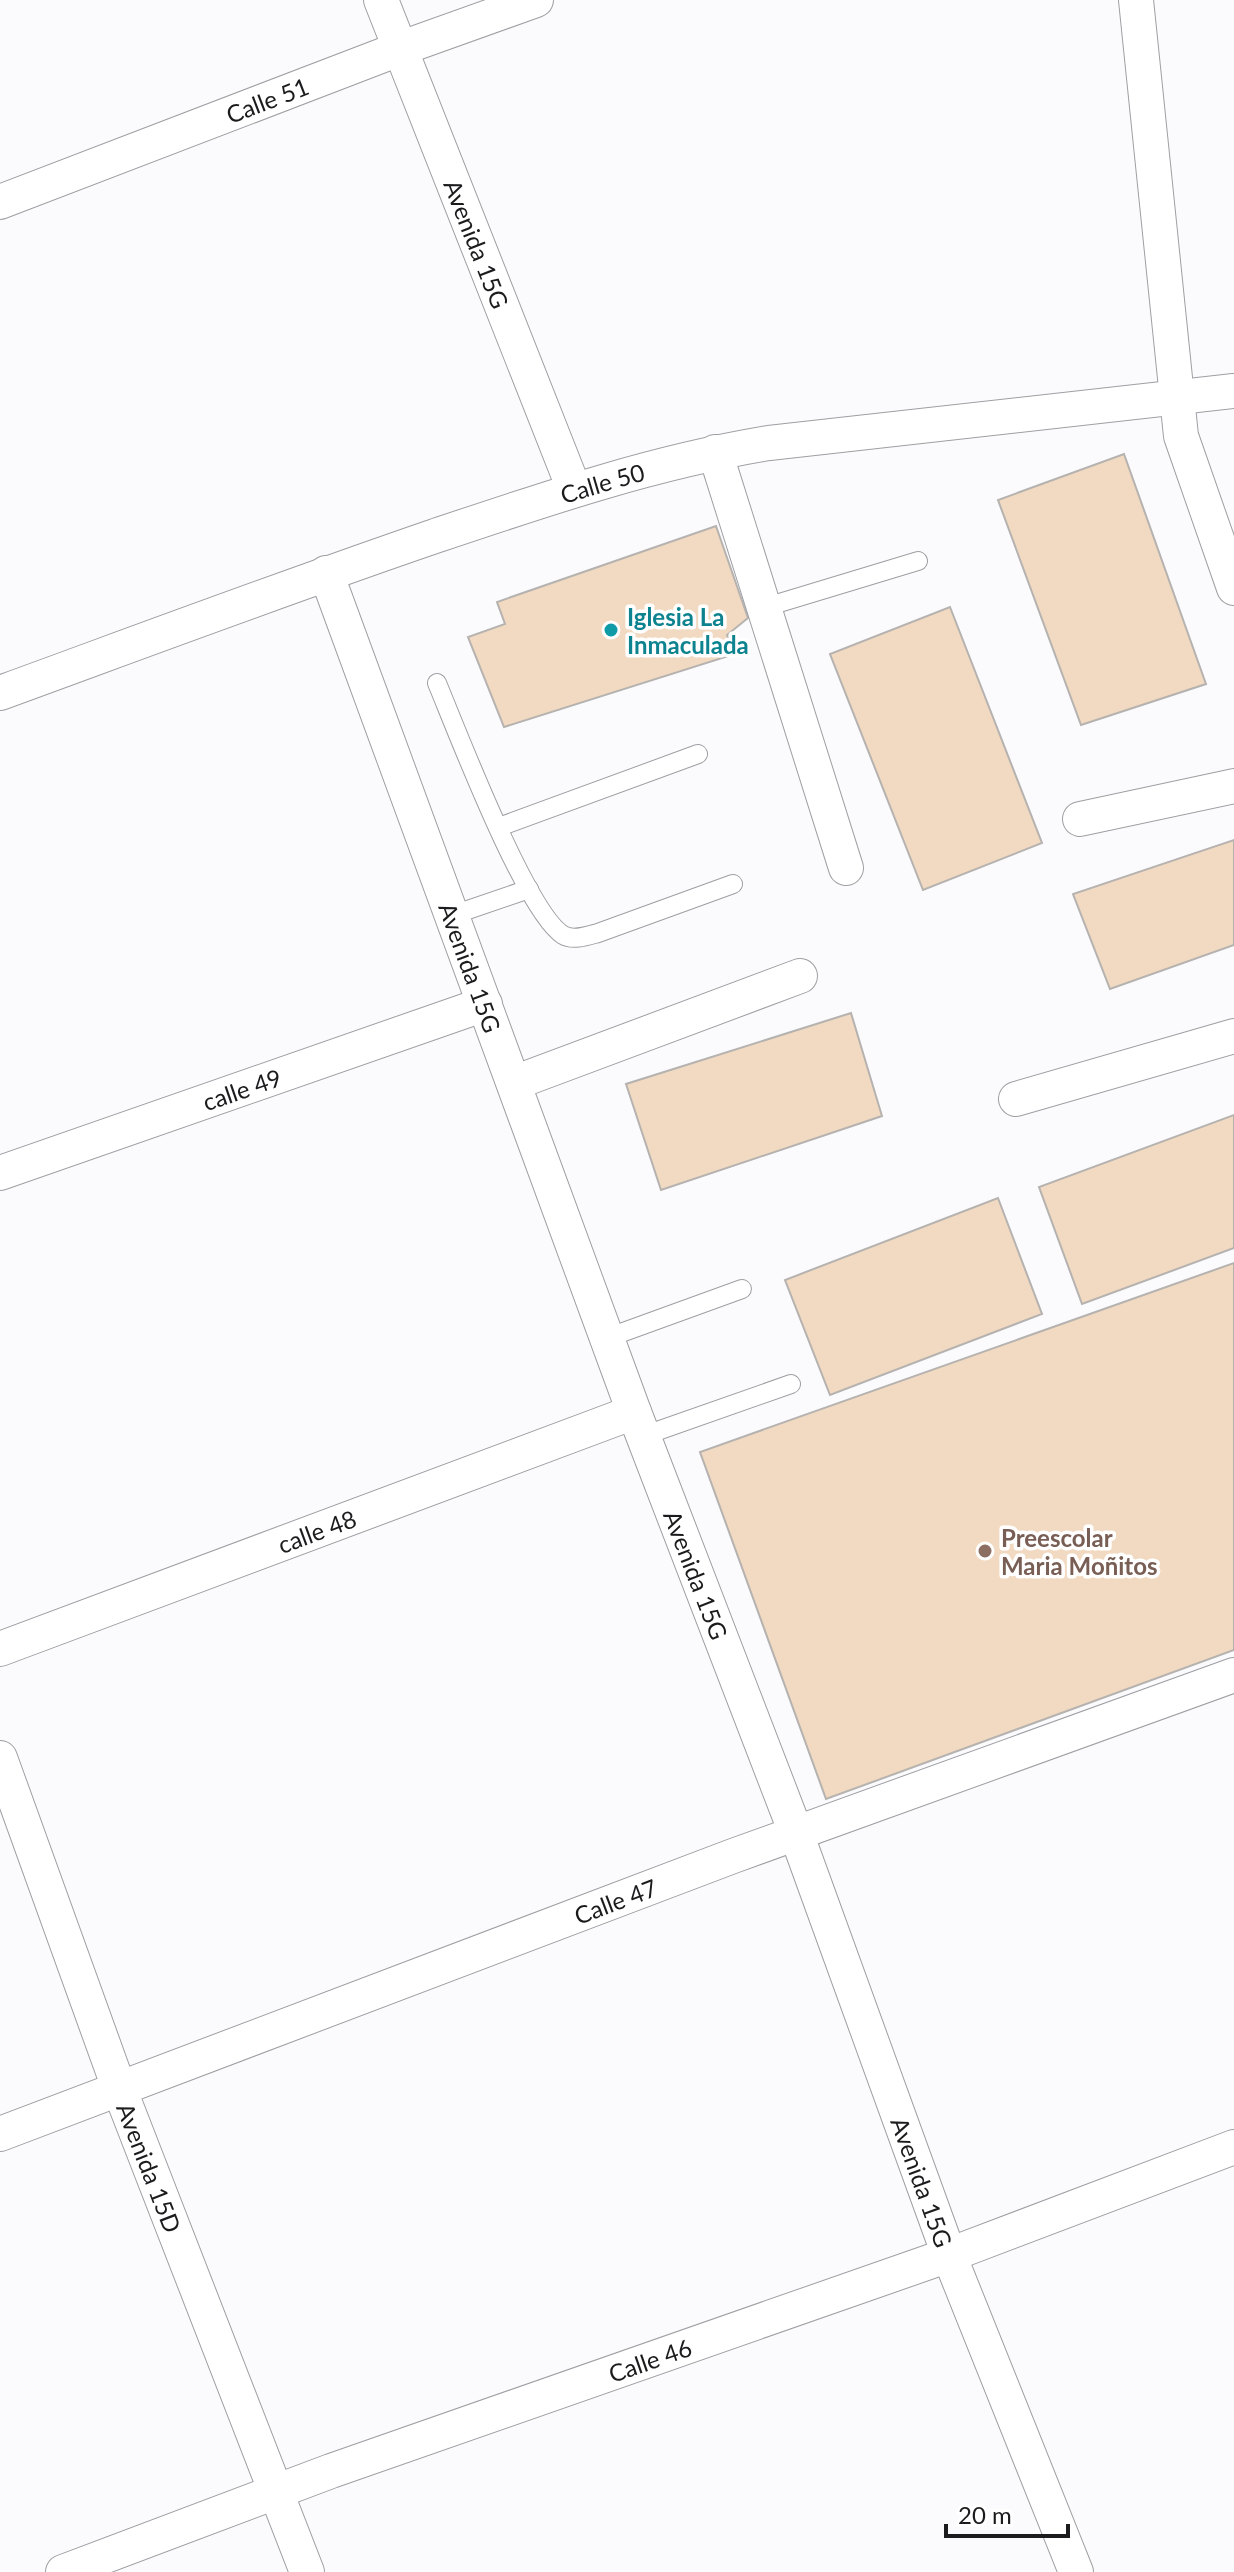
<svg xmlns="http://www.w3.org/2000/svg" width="1234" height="2572" font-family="Lato,sans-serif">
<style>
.building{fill:#f1dac1;stroke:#b5b2af;stroke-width:2}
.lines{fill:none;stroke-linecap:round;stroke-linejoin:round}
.service-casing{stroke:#9e9fa3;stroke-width:20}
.minor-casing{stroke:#9e9fa3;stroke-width:36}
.service{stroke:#fff;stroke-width:18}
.minor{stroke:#fff;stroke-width:34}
.culture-dot{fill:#0f9aa8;stroke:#fff;stroke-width:3}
.education-dot{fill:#8d6e63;stroke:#fff;stroke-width:3}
.labels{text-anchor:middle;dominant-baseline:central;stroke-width:7;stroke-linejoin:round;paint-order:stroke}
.street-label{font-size:24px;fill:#1b1b1d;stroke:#fff}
.culture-label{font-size:24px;font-weight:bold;fill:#0d838f;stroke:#fff;text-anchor:start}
.education-label{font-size:24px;font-weight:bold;fill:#785e54;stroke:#fff;text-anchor:start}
</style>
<rect width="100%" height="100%" fill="#fbfbfe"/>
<g class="building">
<path d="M1124 454 1206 684 1081 725 998 500Z"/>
<path d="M716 526 748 618 727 635 735 654 504 727 468 637 505 624 497 602Z"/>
<path d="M950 607 1042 843 923 890 830 654Z"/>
<path d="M1234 840V945L1110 989 1073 894Z"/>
<path d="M851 1013 882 1116 661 1190 626 1084Z"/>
<path d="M1234 1115V1248L1082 1304 1039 1187Z"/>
<path d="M998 1198 1042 1314 830 1395 785 1280Z"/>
<path d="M1234 1263V1650L826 1799 700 1452Z"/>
</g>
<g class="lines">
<g class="service-casing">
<g id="service">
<path d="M766 607 918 561"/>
<path d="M437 683C457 731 526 912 563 935 573 941 587 936 598 933L733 884"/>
<path d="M499 827 698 754"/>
<path d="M453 915 529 889"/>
<path d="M607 1338 742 1289"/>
<path d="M643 1436 791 1384"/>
</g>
</g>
<g class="minor-casing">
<g id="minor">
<path id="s1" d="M381 0 574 489"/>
<path d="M1136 0 1181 436 1234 588"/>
<path id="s2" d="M0 202 399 49 536 0"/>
<path d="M715 452 846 868"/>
<path id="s3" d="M326 573 634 1412 796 1833 949 2255 1076 2572"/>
<path id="s4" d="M0 693C145 640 289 586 435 536 545 499 654 462 769 443L1234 391"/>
<path d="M1080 819 1234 786"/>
<path d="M514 1083 800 976"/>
<path d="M1016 1099 1234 1036"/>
<path id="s5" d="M0 1173 485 1004"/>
<path id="s6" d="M0 1649 634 1412"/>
<path id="s7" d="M0 1758 119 2088 307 2572"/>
<path id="s8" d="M0 2134 733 1856 1234 1675"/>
<path id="s9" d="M63 2572 331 2471 949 2255 1234 2147"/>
</g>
</g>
<use href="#service" class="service"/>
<use href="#minor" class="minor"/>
</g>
<circle class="culture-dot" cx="611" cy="630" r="8"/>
<circle class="education-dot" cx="985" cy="1551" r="8"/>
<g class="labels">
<g class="street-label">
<text stroke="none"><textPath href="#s2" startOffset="286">Calle 51</textPath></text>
<text stroke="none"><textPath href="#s1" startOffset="262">Avenida 15G</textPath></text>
<text stroke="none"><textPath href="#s4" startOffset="638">Calle 50</textPath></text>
<text stroke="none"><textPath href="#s3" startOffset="420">Avenida 15G</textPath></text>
<text stroke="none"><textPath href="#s5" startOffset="256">calle 49</textPath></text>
<text stroke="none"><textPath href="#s6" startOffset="338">calle 48</textPath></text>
<text stroke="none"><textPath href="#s3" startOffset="1068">Avenida 15G</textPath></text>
<text stroke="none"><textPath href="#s8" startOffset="658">Calle 47</textPath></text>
<text stroke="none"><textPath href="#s7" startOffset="436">Avenida 15D</textPath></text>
<text stroke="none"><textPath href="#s3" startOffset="1716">Avenida 15G</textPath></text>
<text stroke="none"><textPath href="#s9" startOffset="624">Calle 46</textPath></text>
</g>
<g class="culture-label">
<text x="627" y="616">Iglesia La<tspan x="627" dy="28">Inmaculada</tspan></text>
</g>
<g class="education-label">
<text x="1001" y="1537">Preescolar<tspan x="1001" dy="28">Maria Moñitos</tspan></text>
</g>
</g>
<path d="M946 2524v12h122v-12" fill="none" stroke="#1b1b1d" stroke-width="4"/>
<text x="958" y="2524" font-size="24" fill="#1b1b1d" stroke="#ffffff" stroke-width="6" paint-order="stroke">20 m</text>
</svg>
